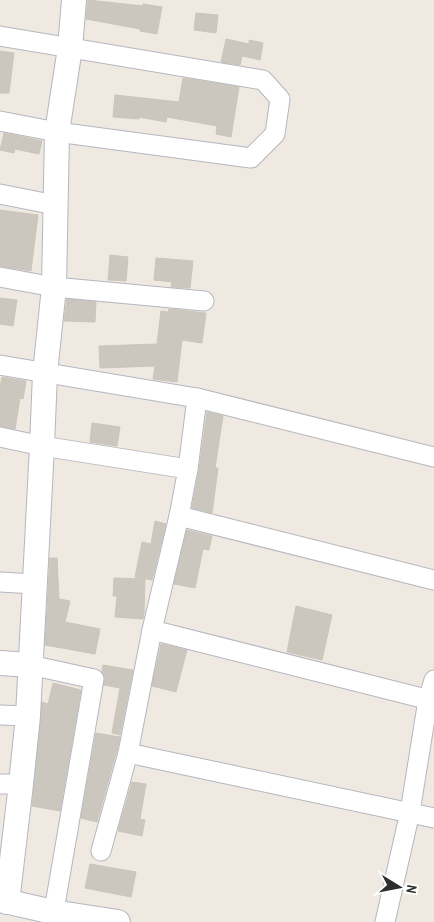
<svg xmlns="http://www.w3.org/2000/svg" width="434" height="922" font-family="'Archivo Narrow',sans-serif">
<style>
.building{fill:#cbc7bf;stroke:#cbc5ba}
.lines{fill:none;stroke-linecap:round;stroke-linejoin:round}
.minor-casing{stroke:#b4b7c1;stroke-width:21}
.tertiary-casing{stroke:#b4b7c1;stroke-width:26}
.minor{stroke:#fff;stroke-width:19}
.tertiary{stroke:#fff;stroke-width:24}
</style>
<rect width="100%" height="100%" fill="#efe9e1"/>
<g class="building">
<path d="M88 0 143 6V4L162 7 157 34 140 31V29L86 19Z"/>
<path d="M196 13 218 15 216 33 194 30Z"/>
<path d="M226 39 249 44V40L263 43 260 60 242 56 240 65 221 62Z"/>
<path d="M0 51 14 53 9 93H0Z"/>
<path d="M183 78 239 87 231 137 216 134 217 126 167 117 166 122 139 117V119L113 117 115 95 179 102Z"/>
<path d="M4 133 42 141 39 154 15 149 14 153 0 150Z"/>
<path d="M0 210 38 215 31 271 0 266Z"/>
<path d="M110 255 128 257 126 281 108 280Z"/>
<path d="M156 258 193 261 190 288 171 287 172 282 154 280Z"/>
<path d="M0 298 17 300 13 326 0 324Z"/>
<path d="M67 299 96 302 95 322 64 321Z"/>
<path d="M169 309 206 313 202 343 182 340 177 382 153 379 155 366 100 368 99 346 157 344 161 311 168 312Z"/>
<path d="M2 377 26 381 23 399 20 398 15 429 0 426V387Z"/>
<path d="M207 412 223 416 215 468H218L212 513 192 508 199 470Z"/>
<path d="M92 423 120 427 117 446 90 442Z"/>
<path d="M155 521 166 524 152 580 135 577 142 542 151 544Z"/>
<path d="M187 530 212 536 209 550 203 549 195 588 174 584Z"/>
<path d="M50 558H57L59 599 70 601 65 622 100 629 95 654 45 645Z"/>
<path d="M114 578 145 579 144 613 143 619 115 617 117 596H113Z"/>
<path d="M296 606 332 615 322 660 287 652Z"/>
<path d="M161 644 187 650 176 692 152 686Z"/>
<path d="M103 665 133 670 120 735 112 733 120 688 104 685 105 676 102 672Z"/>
<path d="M53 683 81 690 60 811 32 806 42 702 48 704Z"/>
<path d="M96 733 120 737 117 750 97 822 81 818Z"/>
<path d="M132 782 146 784 140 819 145 820 142 836 118 831Z"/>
<path d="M90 864 136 872 131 897 85 888Z"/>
</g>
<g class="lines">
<g class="minor-casing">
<g id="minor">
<path d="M0 36 263 80 280 99 275 134 251 158 57 132 0 121"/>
<path d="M0 194 55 205"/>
<path d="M0 277 54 287 204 301"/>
<path d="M0 365 197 398 434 457"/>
<path d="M0 437 42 446 188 469"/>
<path d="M179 516 434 580"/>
<path d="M0 582 35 584"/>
<path d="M152 630 434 701"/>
<path d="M30 665 94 679 52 922"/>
<path d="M0 715 28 716"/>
<path d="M128 753 434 818"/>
<path d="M0 784H21"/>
<path d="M101 851 128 753 152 630 179 516 188 469 197 398"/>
<path d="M385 922 410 812 428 700 434 680"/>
</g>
</g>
<g class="tertiary-casing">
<g id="tertiary">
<path d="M0 663 30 665"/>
<path d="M0 900 53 912 118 922"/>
<path d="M7 902 21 784 28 716 42 446 45 373 54 287 57 132 70 48 74 0"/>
</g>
</g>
<use href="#minor" class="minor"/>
<use href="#tertiary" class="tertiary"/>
</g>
<g transform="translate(399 887) rotate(100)" stroke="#ffffff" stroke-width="4" paint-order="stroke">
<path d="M0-4L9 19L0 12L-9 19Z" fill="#2e2e2e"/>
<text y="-8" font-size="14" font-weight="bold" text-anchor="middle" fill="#2e2e2e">N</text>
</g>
</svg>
